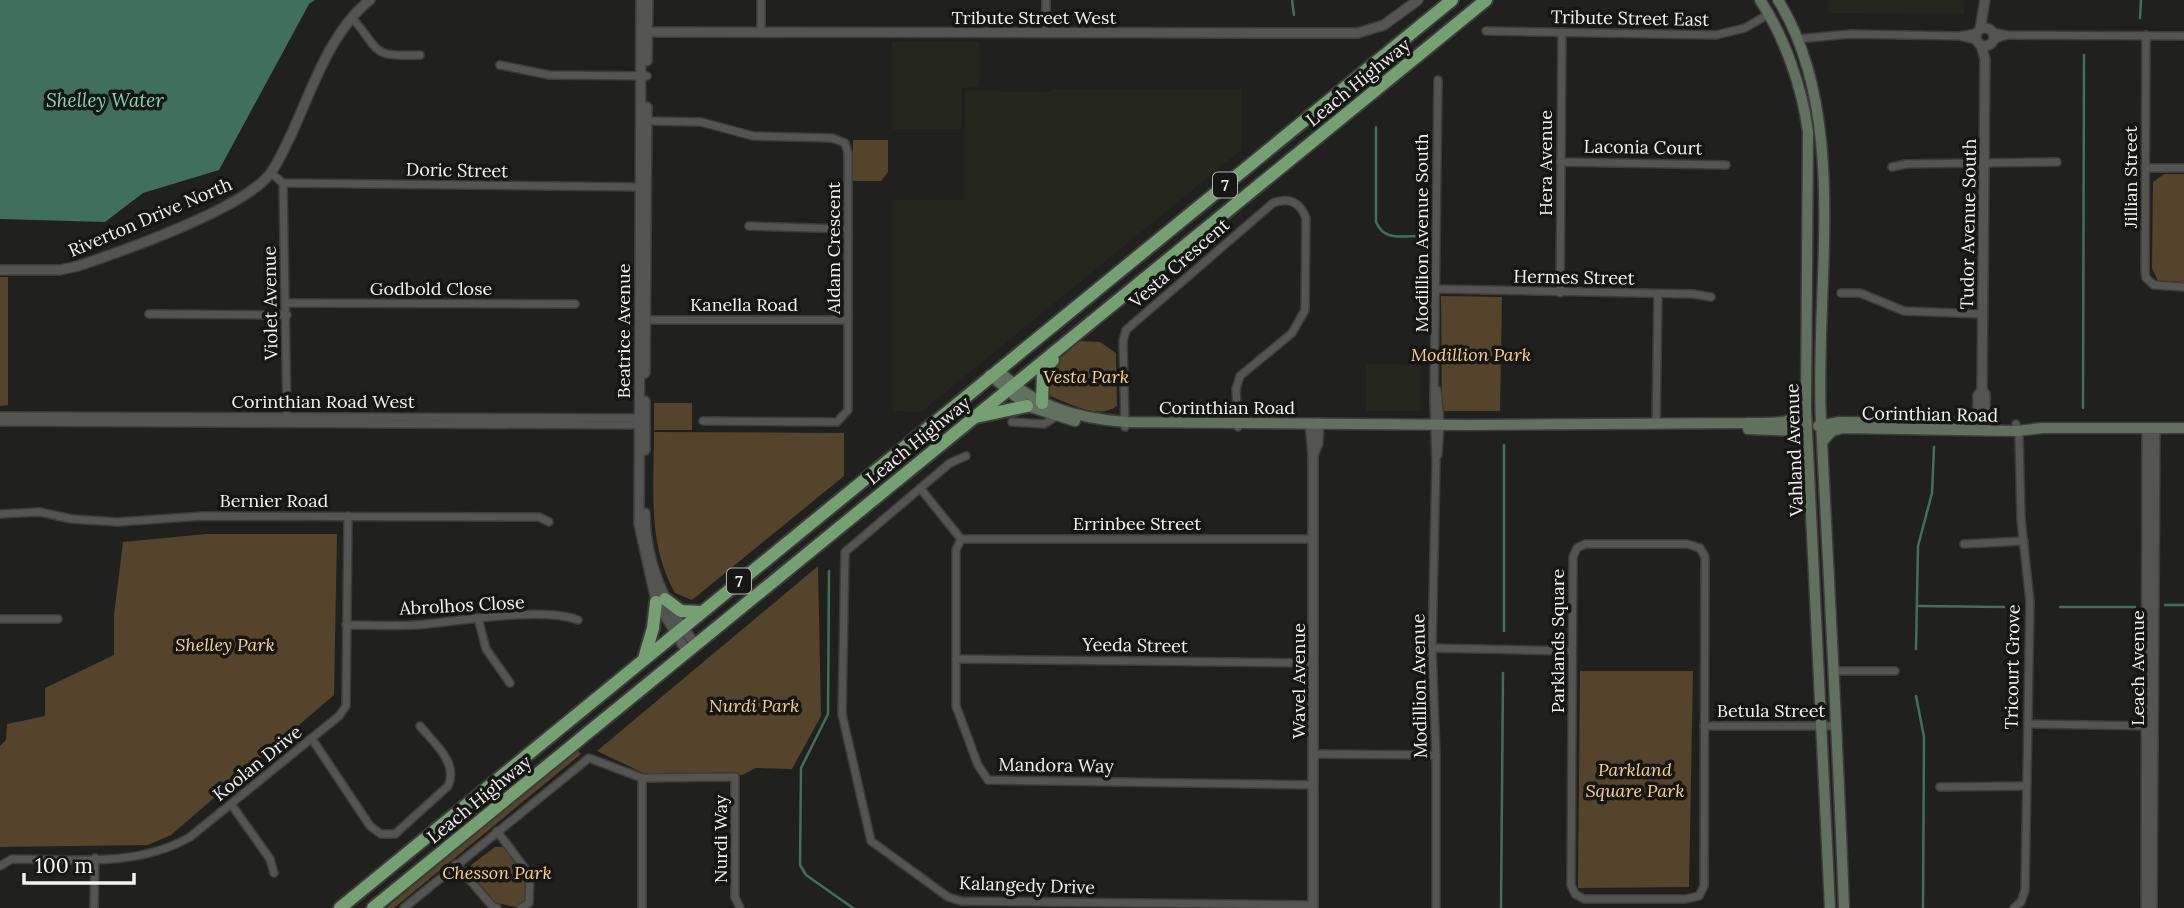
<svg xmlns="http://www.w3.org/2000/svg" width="2184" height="908" font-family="Lora,serif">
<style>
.built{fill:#25271f}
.green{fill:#55432b}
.water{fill:#406f5c}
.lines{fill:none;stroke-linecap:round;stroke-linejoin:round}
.stream{stroke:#406f5c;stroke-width:2.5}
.minor-casing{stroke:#3c3d3b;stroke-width:10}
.tertiary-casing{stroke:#3c3d3b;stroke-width:12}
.secondary-casing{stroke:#3c3d3b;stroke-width:13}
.trunk-casing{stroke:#3c3d3b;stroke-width:16}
.minor{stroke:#545452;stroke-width:7}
.tertiary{stroke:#545452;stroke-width:9}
.secondary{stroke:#61705f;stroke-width:10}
.trunk{stroke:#769f74;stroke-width:12}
.labels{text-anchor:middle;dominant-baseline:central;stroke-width:7;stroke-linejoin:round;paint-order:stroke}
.shield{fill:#161715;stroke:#b0b0af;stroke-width:2}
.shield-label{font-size:16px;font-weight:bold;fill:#f2f2f1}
.street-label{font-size:18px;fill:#f2f2f1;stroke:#161715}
.park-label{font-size:18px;font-style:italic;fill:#fbce93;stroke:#161715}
.water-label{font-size:19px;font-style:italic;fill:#84d3b3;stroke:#161715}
</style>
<rect width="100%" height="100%" fill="#20201e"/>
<g class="built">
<path d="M1828 0H1964V14L1828 13Z"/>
<path d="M892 42H979V87L962 88 961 129H892Z"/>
<path d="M1054 89H1242L1241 150 921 412 893 411V200H965V91L1050 92Z"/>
<path d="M1366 364 1421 365V411H1366Z"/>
</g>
<g class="green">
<path d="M853 140H888V172L881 181H853Z"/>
<path d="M2164 174H2184V282L2158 281 2152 268 2153 182Z"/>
<path d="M0 277H8V405L0 406Z"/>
<path d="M1441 296 1502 297 1500 411H1442Z"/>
<path d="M1080 341 1100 342 1116 353 1117 406C1097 421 1067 402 1046 394L1048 369Z"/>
<rect x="654" y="403" width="38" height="27"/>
<path d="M654 432 844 433V476L692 600 675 593C647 544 654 487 654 432Z"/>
<path d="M206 534H337L334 695 171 835 148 845 0 847V746L6 740 7 724 45 716V688L114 655V615L123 542Z"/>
<path d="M818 566 821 716 792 769 756 768 742 775 643 773 597 751Z"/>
<path d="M1580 671H1693L1689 887 1578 888Z"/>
<path d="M577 750 581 754 394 908H386Z"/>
<path d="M495 847H504L527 876 525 902 516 907 496 903 470 873 471 865Z"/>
</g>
<path class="water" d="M0 0H315L309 4 219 170 143 193 105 222 0 219Z"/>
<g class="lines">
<g class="stream">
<path d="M1292 0 1294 15"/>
<path d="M2140 18 2141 0"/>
<path d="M1376 127V222C1384 241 1401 236 1419 236"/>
<path d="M2083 408 2084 55"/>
<path d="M829 571 828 714 801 768 800 865 806 875 853 908"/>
<path d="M2165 605H2184"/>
<path d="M1918 606 2004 607"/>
<path d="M2060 607H2135"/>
<path d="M1504 631V445"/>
<path d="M1916 649 1918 546 1932 493 1934 447"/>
<path d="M1916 696 1924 737 1923 908"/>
<path d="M1501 908 1503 673"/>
</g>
<g class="minor-casing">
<g id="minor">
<path d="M352 18C382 51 368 57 420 55"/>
<path d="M1486 31 1716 35 1745 28 1769 14"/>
<path d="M761 32V0"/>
<path d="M1046 32V0"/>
<path d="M1992 32 2007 35 2184 36"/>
<path d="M2146 35 2145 270 2146 278 2154 285 2184 287"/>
<path d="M1963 37 1976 40"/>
<path d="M1797 39 1851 34 1959 36 1976 33"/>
<path d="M1993 40 2007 35"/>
<path d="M500 65 549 75 647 76"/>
<path d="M645 121 701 122 753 136 832 138 845 143 848 153V410L837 422 703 421"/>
<path d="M1560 162 1726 165"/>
<path d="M1892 167 1906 164 2057 162"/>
<path d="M2146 168H2184"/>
<path d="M271 173 283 183 644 187"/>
<path d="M283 183 287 419"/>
<path d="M749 226 848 229"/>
<path d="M1437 289 1693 294 1711 297"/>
<path d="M1560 293 1562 32"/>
<path d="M1841 293H1860L1904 311 1983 314"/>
<path d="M287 303 575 304"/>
<path d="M149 314 287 315"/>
<path d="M640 320H848"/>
<path d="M1437 390 1440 423 1438 455"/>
<path d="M0 416 643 418"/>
<path d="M0 422 644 425"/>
<path d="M1012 422 1044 424 1057 416"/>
<path d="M1656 425 1658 295"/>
<path d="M1125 427 1123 341 1126 330 1273 203C1289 197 1300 202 1306 218L1305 310 1292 333 1240 376 1236 389 1238 427"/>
<path d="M966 456 950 463 845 552 842 714 871 841 948 897 961 901 1313 905"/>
<path d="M920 488 961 539 956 550V706L978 765 988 780 1314 785"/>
<path d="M0 514 40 512 72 519 117 522 203 516 539 517 549 522"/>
<path d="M961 539H1313"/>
<path d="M1585 544H1687L1700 548 1705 557 1704 886 1699 896 1686 899H1584L1575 894 1571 885 1573 557 1577 548Z"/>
<path d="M1964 544 2024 541"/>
<path d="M478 618 486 649 510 683"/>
<path d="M0 619H58"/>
<path d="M346 625C373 625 401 627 427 624 466 620 542 607 578 620"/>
<path d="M1432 648 1572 651"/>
<path d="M956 659 1314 663"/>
<path d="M1835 671H1895"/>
<path d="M2028 724 2152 726"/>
<path d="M1704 726H1837"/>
<path d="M312 739 370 826 381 834H395L448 786C459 763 434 743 420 726"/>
<path d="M1314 754 1436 755"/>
<path d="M1940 787 2024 786"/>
<path d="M231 804 270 859 274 873"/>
<path d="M497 831 530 875 529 903 521 908"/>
<path d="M456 864 493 907 497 908"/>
<path d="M0 866 12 859C72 859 136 868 190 837L339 716 346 706 348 516"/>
<path d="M94 908 95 858"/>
<path d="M404 908 589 758 642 778 735 777V897L740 908"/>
<path d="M642 908V778"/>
<path d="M1436 908V755L1432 648 1436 463 1434 400 1438 80"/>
<path d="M2014 908 2021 902 2025 890 2030 602 2021 519 2019 436 2016 424"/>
</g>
</g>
<g class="tertiary-casing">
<g id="tertiary">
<path d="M641 0 639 524 656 601 687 652"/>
<circle cx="1985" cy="37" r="9"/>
<path d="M1980 29 1985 0"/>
<path d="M641 32 1358 33 1384 25 1418 0"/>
<path d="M647 61 648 0"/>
<path d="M0 270H60L78 266C123 251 242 209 269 175 278 164 284 149 290 137 311 92 330 31 370 0"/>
<path d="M645 373 647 107"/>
<path d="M1982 390 1985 394V430"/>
<path d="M1310 423 1313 455V908"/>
<path d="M1977 430 1978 395 1982 390 1985 59 1981 45"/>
<path d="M645 450V401"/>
<path d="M1313 455 1318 443 1319 423"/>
<path d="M645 513C645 562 665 608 696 645"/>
<path d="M2146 908 2147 428"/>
<path d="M2152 908 2155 428"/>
</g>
</g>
<g class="secondary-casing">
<g id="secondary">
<path d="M1760 0C1785 38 1802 87 1808 132L1806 410 1830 908"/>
<path d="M1778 0C1851 117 1814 289 1821 421 1829 583 1838 746 1844 908"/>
<path d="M998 369C1031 406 1077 418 1125 422L1470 425 1746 423C1765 422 1798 428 1804 405"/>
<path d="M990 375 1027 406 1075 421"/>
<path d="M1818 426 1840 422 1960 423"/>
<path d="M1748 429 1799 431"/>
<path d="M1823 441 1832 431 1843 428 2016 431 2042 428H2184"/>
</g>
</g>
<g class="trunk-casing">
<g id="trunk">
<path d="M1042 403 1043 372 1053 360"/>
<path d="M976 417 1027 406"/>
<path d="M665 599 681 611 701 612"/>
<path d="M644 659 653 628 656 602"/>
<path d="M340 908 1452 0"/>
<path d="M373 908 1486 0"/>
</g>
</g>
<use href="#minor" class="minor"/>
<use href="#tertiary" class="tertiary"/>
<use href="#secondary" class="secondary"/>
<use href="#trunk" class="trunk"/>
</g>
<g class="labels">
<g class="shield">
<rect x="1213" y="172.5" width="24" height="25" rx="5"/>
<rect x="727" y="568.5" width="24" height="25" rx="5"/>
</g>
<g class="shield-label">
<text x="1225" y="185">7</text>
<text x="739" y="581">7</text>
</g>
<g class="street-label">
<text x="1034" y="17">Tribute Street West</text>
<text transform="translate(1630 18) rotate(1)">Tribute Street East</text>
<text transform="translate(1358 82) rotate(-39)">Leach Highway</text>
<text transform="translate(1643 147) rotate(1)">Laconia Court</text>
<text transform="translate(1545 163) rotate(-90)">Hera Avenue</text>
<text transform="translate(457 170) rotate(1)">Doric Street</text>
<text transform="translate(2130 177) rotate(-90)">Jillian Street</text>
<text transform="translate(150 217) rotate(-23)">Riverton Drive North</text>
<text transform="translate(1968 224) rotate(-89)">Tudor Avenue South</text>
<text transform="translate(1421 233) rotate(-90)">Modillion Avenue South</text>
<text transform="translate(833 248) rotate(-90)">Aldam Crescent</text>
<text transform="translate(1179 263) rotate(-41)">Vesta Crescent</text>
<text transform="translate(1574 277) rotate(1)">Hermes Street</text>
<text x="431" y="288">Godbold Close</text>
<text transform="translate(270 303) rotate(-91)">Violet Avenue</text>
<text x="744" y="304">Kanella Road</text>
<text transform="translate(623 331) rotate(-90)">Beatrice Avenue</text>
<text x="323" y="401">Corinthian Road West</text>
<text x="1227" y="407">Corinthian Road</text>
<text transform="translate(1930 414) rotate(1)">Corinthian Road</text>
<text transform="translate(918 440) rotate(-39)">Leach Highway</text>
<text transform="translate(1794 450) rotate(-92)">Vahland Avenue</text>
<text x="274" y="500">Bernier Road</text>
<text x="1137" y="523">Errinbee Street</text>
<text transform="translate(462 605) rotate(-3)">Abrolhos Close</text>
<text transform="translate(1557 641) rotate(-90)">Parklands Square</text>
<text transform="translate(1135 645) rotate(1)">Yeeda Street</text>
<text transform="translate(2012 667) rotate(-89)">Tricourt Grove</text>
<text transform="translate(2137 668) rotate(-90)">Leach Avenue</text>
<text transform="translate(1298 681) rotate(-90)">Wavel Avenue</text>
<text transform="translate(1419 686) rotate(-91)">Modillion Avenue</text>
<text x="1771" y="710">Betula Street</text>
<text transform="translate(257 763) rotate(-39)">Koolan Drive</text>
<text transform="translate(1056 765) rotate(1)">Mandora Way</text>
<text transform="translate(479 799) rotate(-39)">Leach Highway</text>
<text transform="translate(720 839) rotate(-90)">Nurdi Way</text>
<text transform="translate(1027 885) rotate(2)">Kalangedy Drive</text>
</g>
<g class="park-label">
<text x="1471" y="354">Modillion Park</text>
<text x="1086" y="376">Vesta Park</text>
<text x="225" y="644">Shelley Park</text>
<text x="754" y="705">Nurdi Park</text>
<text x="1635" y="769">Parkland<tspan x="1635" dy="21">Square Park</tspan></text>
<text x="497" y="872">Chesson Park</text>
</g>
<g class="water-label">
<text x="105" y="100">Shelley Water</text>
</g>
</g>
<path d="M24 873v10h110v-10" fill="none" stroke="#f2f2f1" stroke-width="3.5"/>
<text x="35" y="873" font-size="21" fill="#f2f2f1" stroke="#161715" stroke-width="5" paint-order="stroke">100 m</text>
</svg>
